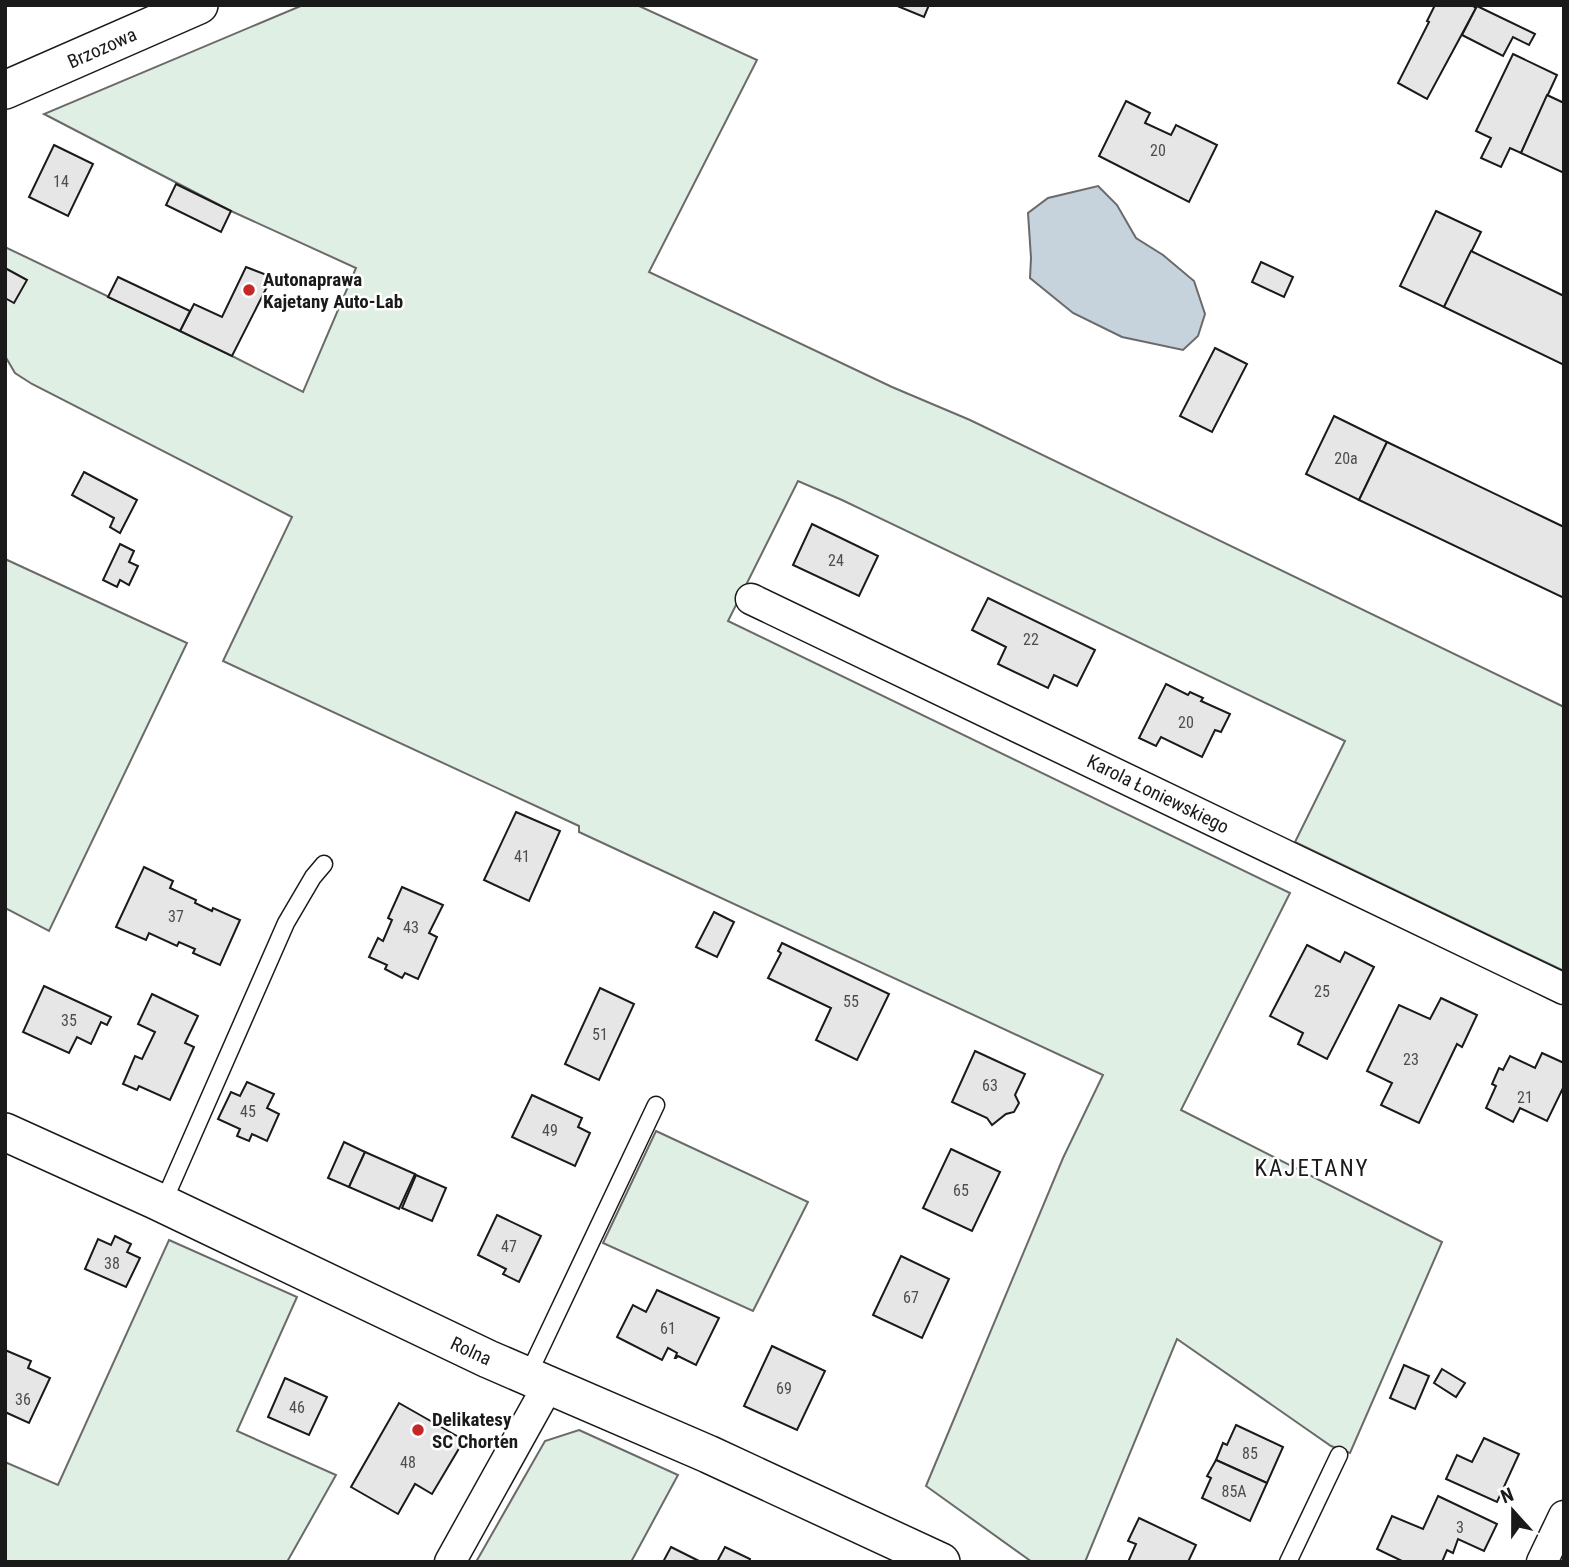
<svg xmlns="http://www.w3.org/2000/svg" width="1569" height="1567" font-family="'Roboto Condensed',sans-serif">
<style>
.green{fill:#e0efe3;stroke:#6a6a6a;stroke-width:2}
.water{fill:#c6d2dc;stroke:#6a6a6a;stroke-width:2}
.building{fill:#e6e6e6;stroke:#1a1a1a;stroke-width:2}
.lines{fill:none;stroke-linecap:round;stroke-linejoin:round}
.service-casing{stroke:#1a1a1a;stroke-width:19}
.minor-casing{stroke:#1a1a1a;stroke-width:33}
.tertiary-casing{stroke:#1a1a1a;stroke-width:40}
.service{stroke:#fff;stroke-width:16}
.minor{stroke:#fff;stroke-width:30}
.tertiary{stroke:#fff;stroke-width:37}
.poi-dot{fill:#c62828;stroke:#fff;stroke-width:2.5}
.labels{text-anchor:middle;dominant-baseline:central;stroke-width:5;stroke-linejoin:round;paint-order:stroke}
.number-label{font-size:16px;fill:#4d4d4d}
.street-label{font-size:19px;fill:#1a1a1a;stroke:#fff}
.poi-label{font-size:19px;font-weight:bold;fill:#1a1a1a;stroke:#fff;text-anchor:start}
.quarter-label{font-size:23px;letter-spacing:2px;fill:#1a1a1a;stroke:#fff}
</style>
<rect width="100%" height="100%" fill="#fff"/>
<g class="green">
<path d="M303 5H637L757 60 649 272 892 387 970 420 1564 707V971L1295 842 1345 741 842 500 798 481 728 621 1290 893 1181 1110 1442 1242 1350 1453 1331 1446 1177 1339 1085 1562H1032L926 1486 1063 1158 1103 1075 579 832V826L223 661 292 517 32 384 15 373 5 356V247L232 356 303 392 356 268 231 211 44 114Z"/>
<path d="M5 559 187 643 49 931 5 908Z"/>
<path d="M656 1131 808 1202 753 1311 603 1243Z"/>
<path d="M169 1240 297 1297 237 1431 336 1475 287 1562H5V1462L58 1485Z"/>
<path d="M579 1430 678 1475 631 1562H476L545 1441Z"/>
</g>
<path class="water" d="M1098 186 1117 205 1136 238 1163 255 1194 281 1205 314 1198 336 1183 350 1122 337 1073 313 1030 278 1031 258 1028 213 1048 198Z"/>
<g class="building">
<path d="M895 5H929L924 17Z"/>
<path d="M1435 5H1471L1476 8 1427 99 1398 83 1429 22 1427 21Z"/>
<path d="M1477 6 1535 34 1529 45 1513 37 1503 56 1462 35Z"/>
<path d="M1513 54 1557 75 1521 153 1510 148 1501 167 1481 158 1491 138 1476 131Z"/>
<path d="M1547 95 1564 103V173L1521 153Z"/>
<path d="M1126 101 1150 113 1145 123 1171 135 1176 125 1217 145 1189 202 1099 156Z"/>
<path d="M54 145 93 164 68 216 29 197Z"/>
<path d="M176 184 231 211 221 232 166 205Z"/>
<path d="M1436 211 1481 232 1444 307 1400 286Z"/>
<path d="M1471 251 1564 296V365L1444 307Z"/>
<path d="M1261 262 1293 277 1284 297 1252 282Z"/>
<path d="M246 267 272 277 232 356 180 331 194 304 222 317Z"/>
<path d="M5 268 27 280 14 303 5 298Z"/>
<path d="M118 277 190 311 180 331 108 297Z"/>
<path d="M1215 348 1247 364 1212 432 1180 416Z"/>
<path d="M1334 416 1387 442 1359 500 1306 474Z"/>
<path d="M1387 442 1564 527V598L1359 500Z"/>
<path d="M84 472 137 500 120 533 110 527 114 518 72 495Z"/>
<path d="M812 524 878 556 859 596 793 565Z"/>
<path d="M120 544 134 551 129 562 138 566 129 585 120 580 117 587 103 580Z"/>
<path d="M988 598 1095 650 1077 686 1054 675 1048 688 998 664 1006 647 972 630Z"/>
<path d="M1166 684 1188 695 1190 692 1203 698 1201 701 1230 714 1221 732 1215 730 1202 757 1161 737 1156 746 1139 738Z"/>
<path d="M516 812 560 831 529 901 484 880Z"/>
<path d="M144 867 173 881 170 888 196 900 195 903 212 911 213 908 240 920 220 965 193 953 195 949 179 942 177 946 149 933 146 940 116 927Z"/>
<path d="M402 887 443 905 429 933 437 937 418 979 405 973 402 978 385 969 387 965 369 957 378 938 383 941 392 920 388 918Z"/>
<path d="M714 912 734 922 717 957 696 947Z"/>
<path d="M782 943 889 994 857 1060 816 1040 831 1008 768 978 781 953 778 951Z"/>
<path d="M1307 945 1340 962 1345 952 1374 967 1327 1059 1298 1044 1303 1033 1270 1016Z"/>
<path d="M44 986 111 1017 107 1025 101 1022 91 1044 77 1037 69 1053 23 1032Z"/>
<path d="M600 988 634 1004 599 1080 565 1064Z"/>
<path d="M152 994 198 1016 185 1043 194 1047 170 1100 139 1086 137 1090 123 1084 135 1056 142 1059 155 1032 138 1024Z"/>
<path d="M1441 998 1477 1015 1462 1047 1457 1044 1419 1123 1381 1105 1392 1083 1367 1071 1399 1005 1430 1019Z"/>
<path d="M975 1051 1025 1074 1015 1095 1019 1103 1014 1112 1006 1114 992 1125 987 1118 952 1102Z"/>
<path d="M1542 1053 1564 1063V1086L1547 1121 1520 1108 1513 1122 1486 1108 1496 1086 1492 1084 1499 1068 1503 1070 1510 1056 1535 1068Z"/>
<path d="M247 1082 274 1094 267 1108 279 1114 267 1141 252 1134 249 1141 237 1136 240 1129 218 1119 231 1092 240 1096Z"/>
<path d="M532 1095 582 1118 578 1127 590 1133 575 1166 512 1137Z"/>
<path d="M344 1142 365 1152 349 1187 328 1178Z"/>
<path d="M951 1149 1000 1172 972 1231 923 1208Z"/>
<path d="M365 1152 415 1174 399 1209 349 1187Z"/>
<path d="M416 1175 446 1188 432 1221 402 1208Z"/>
<path d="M497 1215 541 1236 519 1282 503 1274 506 1269 478 1255Z"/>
<path d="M115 1236 131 1244 127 1252 140 1258 126 1287 85 1269 98 1239 111 1245Z"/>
<path d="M901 1256 949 1279 922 1338 873 1315Z"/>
<path d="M657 1290 719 1318 696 1365 678 1356 676 1358H675L677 1353 668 1348 662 1360 617 1337 633 1305 646 1312Z"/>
<path d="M772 1346 825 1371 797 1430 744 1406Z"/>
<path d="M5 1350 31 1361 28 1368 50 1378 29 1423 5 1412Z"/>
<path d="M1404 1365 1429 1376 1415 1409 1390 1398Z"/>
<path d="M1442 1369 1465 1383 1456 1397 1434 1383Z"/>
<path d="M285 1378 327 1397 309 1435 268 1417Z"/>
<path d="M399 1403 464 1440 432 1494 415 1484 398 1514 351 1487Z"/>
<path d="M1236 1425 1283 1447 1267 1483 1216 1460 1223 1443 1227 1445Z"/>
<path d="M1484 1438 1519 1454 1497 1502 1446 1479 1457 1455 1472 1462Z"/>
<path d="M1216 1460 1267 1483 1250 1521 1202 1498 1211 1478 1207 1476Z"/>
<path d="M1438 1496 1497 1524 1484 1551 1458 1539 1453 1553 1447 1550 1442 1562H1404L1377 1549 1392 1516 1423 1529Z"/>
<path d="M1139 1518 1196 1545 1188 1562H1128L1136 1544 1128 1541Z"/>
<path d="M671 1547 701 1562H663Z"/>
<path d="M725 1547 750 1559 749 1562H717Z"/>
</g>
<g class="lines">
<g class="service-casing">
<g id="service">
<path d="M163 1203 286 923 313 877 324 864"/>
<path d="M528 1375 656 1105"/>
<path d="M1288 1562 1339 1455"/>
</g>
</g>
<g class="minor-casing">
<g id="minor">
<path d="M751 599 1564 989"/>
<path d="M450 1562 549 1384"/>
<path d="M1542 1562 1564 1516"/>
</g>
</g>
<g class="tertiary-casing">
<g id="tertiary">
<path d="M5 90 199 5"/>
<path d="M5 1132 155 1200 488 1359 708 1454 941 1562"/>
</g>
</g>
<use href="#service" class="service"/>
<use href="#minor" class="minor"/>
<use href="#tertiary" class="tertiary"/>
</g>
<g class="poi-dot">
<circle cx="249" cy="290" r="7"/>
<circle cx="418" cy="1430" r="7"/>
</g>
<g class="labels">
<g class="number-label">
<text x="1158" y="150">20</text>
<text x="61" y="181">14</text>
<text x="1346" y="458">20a</text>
<text x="836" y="560">24</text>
<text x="1031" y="639">22</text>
<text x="1186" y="722">20</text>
<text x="522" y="856">41</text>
<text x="176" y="916">37</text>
<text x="411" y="927">43</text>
<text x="1322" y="991">25</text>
<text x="851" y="1001">55</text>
<text x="69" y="1020">35</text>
<text x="600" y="1034">51</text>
<text x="1411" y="1059">23</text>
<text x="990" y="1085">63</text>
<text x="1525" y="1097">21</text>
<text x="248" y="1111">45</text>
<text x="550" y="1130">49</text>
<text x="961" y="1190">65</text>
<text x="509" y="1246">47</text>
<text x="112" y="1263">38</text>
<text x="911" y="1297">67</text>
<text x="668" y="1328">61</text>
<text x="784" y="1388">69</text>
<text x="23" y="1399">36</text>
<text x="297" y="1407">46</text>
<text x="1250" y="1453">85</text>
<text x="408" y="1462">48</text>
<text x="1234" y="1491">85A</text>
<text x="1460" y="1527">3</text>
</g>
<g class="street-label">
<text transform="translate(102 48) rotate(-24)">Brzozowa</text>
<text transform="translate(1158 794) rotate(26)">Karola Łoniewskiego</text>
<text transform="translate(471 1351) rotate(25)">Rolna</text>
</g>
<g class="poi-label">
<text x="263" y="279">Autonaprawa<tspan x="263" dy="22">Kajetany Auto-Lab</tspan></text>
<text x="432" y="1419">Delikatesy<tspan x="432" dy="22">SC Chorten</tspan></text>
</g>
<g class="quarter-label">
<text x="1312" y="1168">KAJETANY</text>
</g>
</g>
<rect width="1569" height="1567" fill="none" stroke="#1a1a1a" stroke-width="14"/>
<g transform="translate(1513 1511) rotate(339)" stroke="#ffffff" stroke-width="5" paint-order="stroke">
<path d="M0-5L12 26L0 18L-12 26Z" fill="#1a1a1a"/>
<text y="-10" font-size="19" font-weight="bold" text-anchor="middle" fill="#1a1a1a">N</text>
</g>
</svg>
